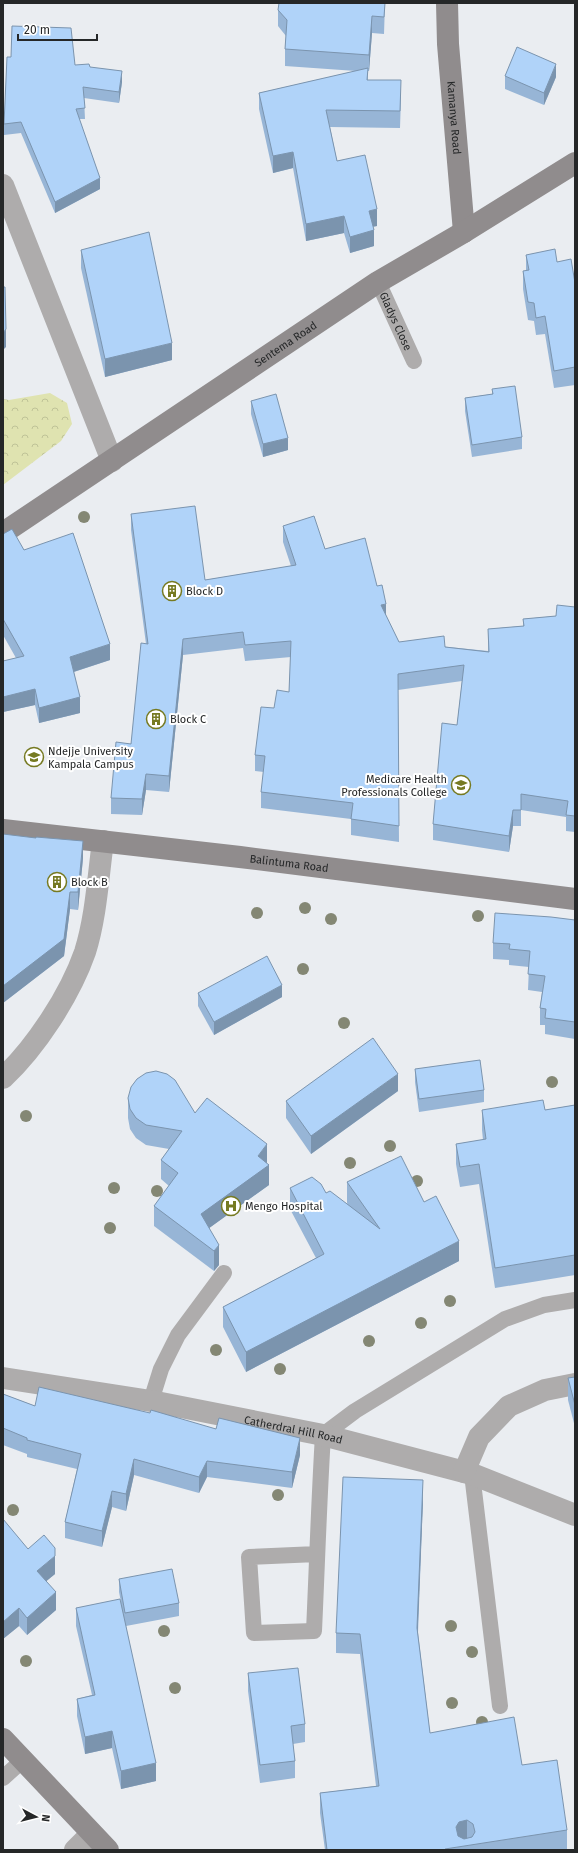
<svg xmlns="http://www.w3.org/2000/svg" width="578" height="1853" font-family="'Fira Sans',sans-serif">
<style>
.park{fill:url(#park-crowns)}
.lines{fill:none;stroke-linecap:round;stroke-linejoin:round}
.lane{stroke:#aeacac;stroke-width:16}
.street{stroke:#aeacac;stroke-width:22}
.secondary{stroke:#908c8d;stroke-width:22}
.tree{fill:#848774}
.wall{fill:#97b5d6}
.shaded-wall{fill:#7b94ae}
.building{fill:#b0d3f9;stroke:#7b94ae;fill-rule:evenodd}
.labels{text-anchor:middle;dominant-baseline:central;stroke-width:4;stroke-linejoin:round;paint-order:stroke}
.street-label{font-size:11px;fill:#252728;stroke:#fff}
.poi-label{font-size:11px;fill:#252728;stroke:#fff;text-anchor:start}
</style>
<defs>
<pattern id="park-crowns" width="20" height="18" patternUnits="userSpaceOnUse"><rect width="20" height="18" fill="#dfe3b0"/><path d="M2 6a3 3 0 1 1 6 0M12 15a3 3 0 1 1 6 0" fill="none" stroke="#bfc397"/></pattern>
</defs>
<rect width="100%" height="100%" fill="#eaedf1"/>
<path class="park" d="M50 393 67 403 72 424 61 441 3 485V399L9 400Z"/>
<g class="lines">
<g class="lane">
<path id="s1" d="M378 282 414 361"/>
<path d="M151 1401 161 1369 178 1335 224 1273"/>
<path d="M472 1474 500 1706"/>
<path d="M317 1554 249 1557 254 1633 314 1631C317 1566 319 1500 323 1435L355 1411 505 1319 544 1305 575 1300"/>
<path d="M3 1778 23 1760"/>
</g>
<g class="street">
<path d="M3 185 112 461"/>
<path d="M3 1078C36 1047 70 995 85 952 96 917 98 878 103 841"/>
<path id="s2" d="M3 1378 151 1401 323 1435 472 1474 575 1515"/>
<path d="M464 1472 479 1437 509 1406 545 1390 575 1384"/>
<path d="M75 1850 91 1834"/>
</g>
<g class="secondary">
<path id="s3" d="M447 3 448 44 464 232"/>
<path id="s4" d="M3 533 378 282 464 232 575 163"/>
<path id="s5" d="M3 830 240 857 575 899"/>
<path d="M3 1739 108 1850"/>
</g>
</g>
<g class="tree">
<circle cx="84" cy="517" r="6"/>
<circle cx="305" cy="908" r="6"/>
<circle cx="257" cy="913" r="6"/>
<circle cx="478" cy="916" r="6"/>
<circle cx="331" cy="919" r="6"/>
<circle cx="303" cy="969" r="6"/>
<circle cx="344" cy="1023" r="6"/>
<circle cx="552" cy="1082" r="6"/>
<circle cx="26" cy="1116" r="6"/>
<circle cx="390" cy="1146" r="6"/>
<circle cx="350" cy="1163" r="6"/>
<circle cx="417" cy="1181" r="6"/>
<circle cx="114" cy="1188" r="6"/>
<circle cx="157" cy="1191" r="6"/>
<circle cx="110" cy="1228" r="6"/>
<circle cx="450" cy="1301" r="6"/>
<circle cx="421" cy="1323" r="6"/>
<circle cx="369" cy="1341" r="6"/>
<circle cx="216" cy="1350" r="6"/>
<circle cx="280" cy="1369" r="6"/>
<circle cx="278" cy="1495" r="6"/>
<circle cx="13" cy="1510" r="6"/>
<circle cx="451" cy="1626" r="6"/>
<circle cx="164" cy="1631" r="6"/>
<circle cx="472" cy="1652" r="6"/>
<circle cx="26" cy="1661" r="6"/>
<circle cx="175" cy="1688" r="6"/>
<circle cx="452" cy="1703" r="6"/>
<circle cx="482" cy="1722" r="6"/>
</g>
<g class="wall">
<path d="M385 3 384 34 372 33 369 71H368V80L401 97 400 128 330 127 337 161 377 226 373 227 374 246 350 253 344 233 306 241 293 168 273 173 259 109V93L356 71 285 66V49L286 36 278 26V10Z"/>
<path d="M75 65 90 67 122 82 119 103 84 98 85 119H79L100 189 55 213 21 133 4 135V124Z"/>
<path d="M505 76 556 77 544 105 505 89Z"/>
<path d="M81 250 172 360 105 377 81 268Z"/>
<path d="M526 255 557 262 575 283V385L554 388 545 334 536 335 534 321 528 320 523 289V271H526Z"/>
<path d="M492 389 522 437V449L472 457 465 411V398L492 394Z"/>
<path d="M251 401 288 450 263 457 251 414Z"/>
<path d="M131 514 205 580 291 566 283 542V526L325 549 377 586 386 617 399 642 488 651V629L523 626V619L556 616 575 607V832L566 831V817L521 810V826H513L509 852 433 840V824L457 725 462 681 398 690 399 842 351 835V819L261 808V792L264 772 255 771V755L274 708 289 692 291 657 245 661 243 648 183 655 169 792 146 790 142 815 111 814V798L131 744 146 644 131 530Z"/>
<path d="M3 534 24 550 110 660 74 672 80 713 39 723 35 705 3 712V661L16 658 3 635Z"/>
<path d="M3 834 83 858 78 910 70 909 64 956 3 1003Z"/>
<path d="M575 920V1039L545 1034V1025H540V1008L542 992 528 990 529 967 509 965V960L493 959V943Z"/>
<path d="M198 993 282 997 214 1035 198 1006Z"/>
<path d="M415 1069 484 1090V1102L419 1112 415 1082Z"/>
<path d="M398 1091 311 1154 286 1118V1101Z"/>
<path d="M128 1098 195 1113 267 1163 269 1185 209 1228 219 1265 214 1271 154 1226V1206L169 1186 161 1179V1160L169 1149 146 1145 136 1138 130 1129 128 1118Z"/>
<path d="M575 1105V1275L495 1288 479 1184 460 1187 456 1164V1144L483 1140 482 1130V1110H545Z"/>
<path d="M347 1182 424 1202 459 1261 246 1372 223 1327V1307L316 1258 290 1209V1188L326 1193 348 1204 347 1203Z"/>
<path d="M575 1377V1427L568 1400V1378Z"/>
<path d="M3 1394 35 1406 300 1455 292 1488 207 1477 199 1493 134 1475 126 1511 112 1507 102 1547 65 1538V1522L77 1469 27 1457V1454L3 1445Z"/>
<path d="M423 1500 418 1633 430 1733 522 1765 567 1830V1850H325L320 1813V1793L376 1786 360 1654 336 1653V1633Z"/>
<path d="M28 1549 55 1574 46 1581 56 1610 27 1635 19 1626 3 1639Z"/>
<path d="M119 1579 179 1603V1616L126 1626 156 1781 121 1789 112 1748 85 1754 77 1716V1699L92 1695 76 1626V1608L121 1602 119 1592Z"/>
<path d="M248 1673 305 1724V1742L293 1744 295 1761V1778L260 1783 248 1691Z"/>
</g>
<g class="shaded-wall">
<path d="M372 16V33L369 71V55Z"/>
<path d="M556 64V77L544 105V93Z"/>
<path d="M122 71V82L119 103V92Z"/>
<path d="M293 152V168L273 173V156Z"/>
<path d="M100 178V189L55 213V202Z"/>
<path d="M377 209V226L369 227V211Z"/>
<path d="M344 216V233L306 241V224Z"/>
<path d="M374 230V246L350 253V237Z"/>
<path d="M6 329V347L3 350V333Z"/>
<path d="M172 343V360L105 377V359Z"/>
<path d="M288 438V450L263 457V444Z"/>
<path d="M386 604V620L381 605Z"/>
<path d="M183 639V655L169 792V776Z"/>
<path d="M110 644V660L70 673V657Z"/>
<path d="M35 689V705L3 712V697Z"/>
<path d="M80 697V713L39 723V708Z"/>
<path d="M146 774V790L142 815V799Z"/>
<path d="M513 810V826L509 852V836Z"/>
<path d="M83 841V858L78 910V892Z"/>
<path d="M70 892V909L64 956 3 1003V986Z"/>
<path d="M282 985V997L214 1035V1022Z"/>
<path d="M398 1074V1091L311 1154V1136Z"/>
<path d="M267 1144V1164L269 1165V1185L201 1234V1214L258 1156Z"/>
<path d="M459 1241V1261L246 1372V1352Z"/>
<path d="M219 1245V1265L214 1271V1251Z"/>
<path d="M300 1438V1455L292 1488V1472Z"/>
<path d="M134 1459V1475L126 1511V1494Z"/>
<path d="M207 1461V1477L199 1493V1477Z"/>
<path d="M423 1480V1500L417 1648V1628Z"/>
<path d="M112 1491V1507L102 1547V1531Z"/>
<path d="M55 1556V1574L37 1589V1571Z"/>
<path d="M56 1592V1610L27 1635V1618Z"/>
<path d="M19 1608V1626L3 1639V1622Z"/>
<path d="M112 1731V1748L85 1754V1737Z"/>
<path d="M156 1763V1781L121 1789V1771Z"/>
<path d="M467 1820V1840L459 1842 456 1827 459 1822Z"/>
</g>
<g class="building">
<path d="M279 3H385L384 17 372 16 369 55 285 49 287 20 278 10Z"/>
<path d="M12 26 71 28 75 65 89 64 90 67 122 71 119 92 83 87 85 108 76 109 100 178 55 202 21 122 4 124 7 57H11Z"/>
<path d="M517 47 556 64 544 93 505 76Z"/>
<path d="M368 68 367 80H401L400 111 326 110 337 161 365 155 377 209 369 211 374 230 350 237 344 216 306 224 293 152 273 156 259 93Z"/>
<path d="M149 232 172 343 105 359 81 250Z"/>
<path d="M555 249 557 262 571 259 575 283V367L554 371 545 316 536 318 534 303 528 302 523 271 529 270 526 255Z"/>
<path d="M3 287H5L6 329 3 333Z"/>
<path d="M515 386 522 437 472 445 465 398 493 394 492 389Z"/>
<path d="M276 394 288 438 263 444 251 401Z"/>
<path d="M195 506 205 580 296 565 283 526 314 516 325 549 365 538 377 586 382 585 386 604 381 605 399 642 444 636 445 647 489 652 488 629 524 626 523 619 556 616 557 605 575 607V816L566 815 568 801 521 794V810H513L509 836 433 824 442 723 457 725 464 665 398 674 399 826 351 819 353 803 261 792 265 756 255 755 261 707 274 708 277 690 289 692 291 641 245 645 243 632 183 639 169 776 146 774 142 799 111 798 116 742 131 744 141 643 148 644 131 514Z"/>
<path d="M12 529 24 550 73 533 110 644 70 657 80 697 39 708 35 689 3 697V661L24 656 3 619V534Z"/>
<path d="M3 834 36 838V837L83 841 78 892H70L64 939 3 986Z"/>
<path d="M495 913 551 917 575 920V1022L545 1018 546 1009 540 1008 545 976 528 974 530 951 509 949 510 944 493 943Z"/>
<path d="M267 956 282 985 214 1022 198 993Z"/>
<path d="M373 1038 398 1074 311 1136 286 1101Z"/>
<path d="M480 1060 484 1090 419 1099 415 1069Z"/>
<path d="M156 1071 167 1074 175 1080 195 1113 207 1098 267 1144 258 1156 269 1165 201 1214 219 1245 214 1251 154 1206 178 1173 161 1160 182 1131 146 1125 136 1118 130 1109 128 1098 131 1087 137 1079 146 1073Z"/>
<path d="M543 1100 545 1110 575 1105V1255L495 1268 479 1164 460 1167 456 1144 486 1139 482 1110Z"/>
<path d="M401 1156 424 1202 436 1196 459 1241 246 1352 223 1307 324 1254 290 1188 312 1177 321 1184 326 1193 330 1191 380 1229 347 1182Z"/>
<path d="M575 1377V1405L568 1378Z"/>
<path d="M39 1387 150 1413 151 1410 216 1429 219 1418 300 1438 292 1472 207 1461 199 1477 134 1459 126 1494 112 1491 102 1531 65 1522 81 1454 27 1440V1438L3 1428V1394L35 1406Z"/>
<path d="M343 1477 423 1480 417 1628 430 1733 514 1717 522 1765 557 1760 567 1830 445 1849V1850H327L320 1793 379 1786 360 1634 336 1633ZM467 1820 473 1824 475 1832 472 1837 464 1839 458 1836 456 1827 459 1822Z"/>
<path d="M3 1519 28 1549 44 1535 55 1548V1556L37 1571 56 1592 27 1618 19 1608 3 1622Z"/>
<path d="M172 1569 179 1603 125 1613 119 1579Z"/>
<path d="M120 1599 156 1763 121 1771 112 1731 85 1737 77 1699 95 1695 76 1608Z"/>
<path d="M298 1668 305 1724 291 1726 295 1761 260 1765 248 1673Z"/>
</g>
<defs>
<g id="building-ring" transform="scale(1)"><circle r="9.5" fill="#fff" stroke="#767a22" stroke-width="1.5"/><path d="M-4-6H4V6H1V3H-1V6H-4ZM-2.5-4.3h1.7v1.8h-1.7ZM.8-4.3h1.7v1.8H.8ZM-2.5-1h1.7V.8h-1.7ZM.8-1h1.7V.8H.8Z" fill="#767a22"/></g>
<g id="university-ring" transform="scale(1)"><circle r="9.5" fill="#fff" stroke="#767a22" stroke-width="1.5"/><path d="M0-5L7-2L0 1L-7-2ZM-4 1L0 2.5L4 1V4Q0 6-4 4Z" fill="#767a22"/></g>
<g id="school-ring" transform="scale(1)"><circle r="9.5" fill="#fff" stroke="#767a22" stroke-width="1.5"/><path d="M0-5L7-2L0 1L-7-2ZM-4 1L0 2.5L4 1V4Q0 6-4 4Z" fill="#767a22"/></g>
<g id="hospital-ring" transform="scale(1)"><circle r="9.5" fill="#fff" stroke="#767a22" stroke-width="1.5"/><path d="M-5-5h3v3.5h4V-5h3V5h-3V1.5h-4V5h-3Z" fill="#767a22"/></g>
</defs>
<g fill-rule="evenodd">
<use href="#building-ring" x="172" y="591"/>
<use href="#building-ring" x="156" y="719"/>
<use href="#university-ring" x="34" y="757"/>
<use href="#school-ring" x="461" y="785"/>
<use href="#building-ring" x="57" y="882"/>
<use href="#hospital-ring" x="231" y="1206"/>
</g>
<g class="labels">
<g class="street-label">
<text stroke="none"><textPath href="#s3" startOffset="115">Kamanya Road</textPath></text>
<text stroke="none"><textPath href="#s1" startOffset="43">Gladys Close</textPath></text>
<text stroke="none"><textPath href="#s4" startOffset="340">Sentema Road</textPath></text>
<text stroke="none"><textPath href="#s5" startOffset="288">Balintuma Road</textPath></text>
<text stroke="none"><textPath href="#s2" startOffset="295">Catherdral Hill Road</textPath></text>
</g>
<g class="poi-label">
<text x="186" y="591">Block D</text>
<text x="170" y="719">Block C</text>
<text x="48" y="751">Ndejje University<tspan x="48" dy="13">Kampala Campus</tspan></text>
<text x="447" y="779" text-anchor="end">Medicare Health<tspan x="447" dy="13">Professionals College</tspan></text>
<text x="71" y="882">Block B</text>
<text x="245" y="1206">Mengo Hospital</text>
</g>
</g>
<rect width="578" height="1853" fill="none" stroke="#252728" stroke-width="8"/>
<g transform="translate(36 1817) rotate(97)" stroke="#ffffff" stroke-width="3" paint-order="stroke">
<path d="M0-3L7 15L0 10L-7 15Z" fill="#252728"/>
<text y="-6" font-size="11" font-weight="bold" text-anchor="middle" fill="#252728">N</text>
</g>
<path d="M18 34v6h79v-6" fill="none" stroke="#252728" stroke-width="2"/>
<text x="24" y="34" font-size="12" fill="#252728" stroke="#ffffff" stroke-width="3" paint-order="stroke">20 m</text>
</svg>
